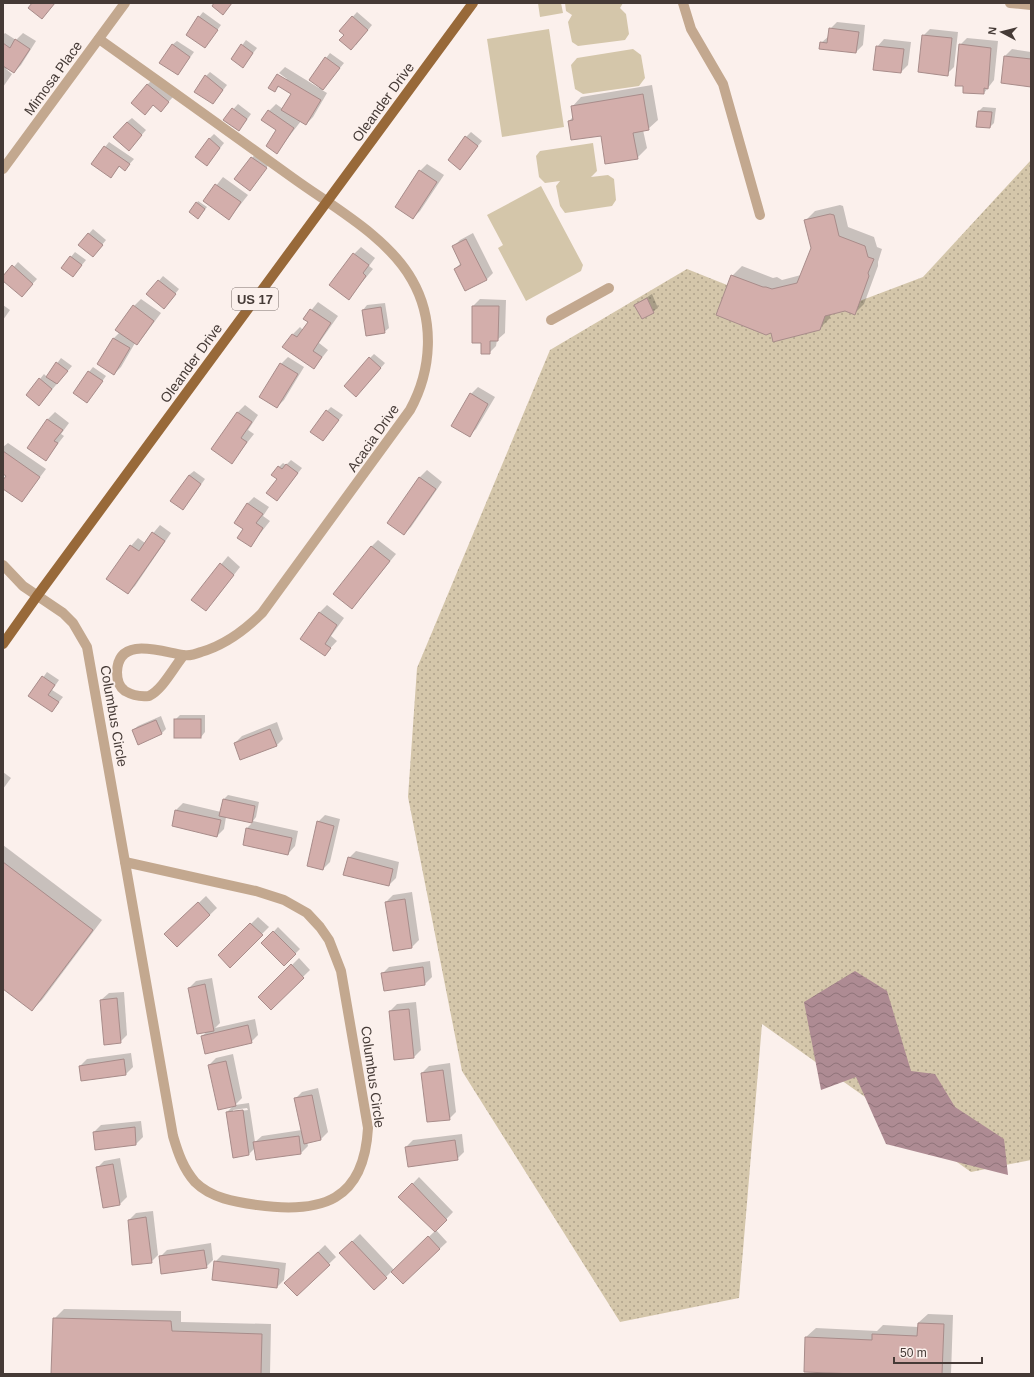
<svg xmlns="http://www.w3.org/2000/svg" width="1034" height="1377" font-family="Helvetica,sans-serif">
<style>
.grass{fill:url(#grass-dots)}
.park{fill:#d4c6aa}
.water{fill:url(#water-waves)}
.shadow{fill:#0003;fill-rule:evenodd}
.building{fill:#d3aeab;stroke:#a88c8a}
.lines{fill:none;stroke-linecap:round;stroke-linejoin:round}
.minor{stroke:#c3a88f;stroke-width:10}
.major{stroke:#986939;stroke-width:10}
.labels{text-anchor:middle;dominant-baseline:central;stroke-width:3.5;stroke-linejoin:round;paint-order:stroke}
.shield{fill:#fbf0ec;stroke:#7c716d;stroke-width:1}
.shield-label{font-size:13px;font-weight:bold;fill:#453a36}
.street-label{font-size:14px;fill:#453a36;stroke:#fbf0ec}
</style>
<defs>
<pattern id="grass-dots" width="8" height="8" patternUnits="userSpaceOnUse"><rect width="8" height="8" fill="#d4c6aa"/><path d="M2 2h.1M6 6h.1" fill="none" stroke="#aea28b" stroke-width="1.8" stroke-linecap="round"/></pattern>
<pattern id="water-waves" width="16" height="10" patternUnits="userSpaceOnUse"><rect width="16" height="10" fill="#ae8b93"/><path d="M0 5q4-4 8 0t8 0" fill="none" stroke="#8f7379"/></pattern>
</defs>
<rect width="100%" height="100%" fill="#fbf0ec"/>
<path class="grass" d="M1031 160V1160L971 1172 762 1024 739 1298 620 1322 462 1071 408 797 417 668 550 350 687 269 812 319 923 277Z"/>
<g class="park">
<path d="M538 3H561L563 13 540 17Z"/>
<path d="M565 3H623L620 8 626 14 629 34 625 40 578 46 572 42 568 22 572 15 566 11Z"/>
<path d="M549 29 564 127 502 137 487 39Z"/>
<path d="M633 49 641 55 645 78 639 86 583 94 575 89 571 65 577 58Z"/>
<path d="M593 143 597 171 591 177 608 175 614 179 616 200 612 206 565 213 560 206 556 186 560 181 545 183 539 177 536 156 540 151Z"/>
<path d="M541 186 583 265 581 271 526 301 498 248 503 245 487 215Z"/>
</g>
<path class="water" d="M855 971 887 991 911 1071 935 1074 955 1107 1004 1139 1008 1175 886 1144 856 1077 821 1090 804 1002Z"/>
<g class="shadow">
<path d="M203 12 221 25 205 47 199 17Z"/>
<path d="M357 12 372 25 356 45 341 30Z"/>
<path d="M837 22 865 25 863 45 856 52 821 43 829 36 830 29Z"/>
<path d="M930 29 958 32 954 67 947 74 923 36Z"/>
<path d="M5 33 16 40 23 33 36 41 21 65 14 72 7 68 6 69 12 74 3 87V35Z"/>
<path d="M967 38 998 41 994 80 984 93 960 45Z"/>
<path d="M884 39 911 42 908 65 901 72 877 47Z"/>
<path d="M246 40 257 48 243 67 232 59Z"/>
<path d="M177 41 194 52 178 74 172 45Z"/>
<path d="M1012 49 1031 52V86L1005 56Z"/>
<path d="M330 53 344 63 322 90 327 93 313 117 306 124 301 121 277 152 278 130 269 111 276 104 283 109 293 94 280 86 274 91 270 88 287 79 279 73 285 67 319 88 320 87 310 79Z"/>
<path d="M210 72 227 85 213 103 206 76Z"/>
<path d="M152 80 173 97 161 110 153 104 147 85Z"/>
<path d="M652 85 658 120 648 129 643 130 647 148 637 158 601 135 569 121 573 117 572 107 581 97Z"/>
<path d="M238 104 251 114 243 125 224 120Z"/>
<path d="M983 107 996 108 994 123 990 127 979 111Z"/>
<path d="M132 118 146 130 133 145 127 122Z"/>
<path d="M471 132 482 141 460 168 466 137Z"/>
<path d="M214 134 224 143 207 165 209 139Z"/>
<path d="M109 142 134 159 125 169 120 166 111 177 92 164Z"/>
<path d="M256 153 270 163 250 189 236 179Z"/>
<path d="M427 164 444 175 420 211 413 218 420 171Z"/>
<path d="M223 177 248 195 229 219 204 201Z"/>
<path d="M198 201 207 207 200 216 197 203Z"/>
<path d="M840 205 843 206 848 227 874 237 877 247 882 249 878 262V266L864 304 854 314 845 310 831 314 829 319 819 329 772 332 732 276 742 266 773 278 777 277 782 280 801 275 812 248 805 221 815 211Z"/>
<path d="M93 229 106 240 97 251 79 245Z"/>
<path d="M473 233 493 273 486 280 455 269 461 263 453 247 460 240Z"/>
<path d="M361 247 375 258 369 266 373 269 348 299 354 254Z"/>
<path d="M75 252 86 260 73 276 62 268Z"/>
<path d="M18 262 37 279 26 291 3 280Z"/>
<path d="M163 276 179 289 168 303 148 294Z"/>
<path d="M652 294 658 308 642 318 635 305Z"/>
<path d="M141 299 161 313 143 337 135 343 121 367 114 374 98 364 114 338 120 332 134 306Z"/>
<path d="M480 299 506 300 505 333 497 340 496 346 489 353 482 342 473 306Z"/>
<path d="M318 302 338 316 319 343 328 350 314 368 293 334 300 327 303 330 309 321 305 318Z"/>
<path d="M385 303 389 328 384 332 366 335 363 310 367 305Z"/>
<path d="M3 305 10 310 3 320Z"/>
<path d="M374 354 385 363 361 391 370 358Z"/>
<path d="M288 357 304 367 284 400 277 407 281 364Z"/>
<path d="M61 358 72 366 39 405 40 379 44 374 47 377Z"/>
<path d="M93 367 106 376 87 402 89 372Z"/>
<path d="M478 387 495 397 476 429 469 436 471 394Z"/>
<path d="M245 405 258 415 248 430 254 434 232 462 212 448 238 412Z"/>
<path d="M331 407 343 415 323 440 327 411Z"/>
<path d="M55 412 69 423 61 434 64 436 46 459 28 448 48 419Z"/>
<path d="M8 443 46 469 22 501 3 488V482L7 476 3 472V447Z"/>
<path d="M291 460 302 468 281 495 278 479 279 467 283 463 286 465Z"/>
<path d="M427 470 442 482 411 527 404 534 388 523 420 477Z"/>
<path d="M194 471 205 479 187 504 189 475Z"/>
<path d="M254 497 269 507 263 516 270 521 251 545 244 529 247 504Z"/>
<path d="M160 525 171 533 135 586 128 593 108 579 131 546 138 538 145 543Z"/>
<path d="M378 540 396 554 352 608 371 547Z"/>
<path d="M228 556 240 567 213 602 192 600Z"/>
<path d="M327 605 344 618 331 636 337 641 324 655 320 612Z"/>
<path d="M47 672 59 680 52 690 63 697 52 711 30 696Z"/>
<path d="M180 715H205V732L201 737 175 720Z"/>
<path d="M161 716 166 729 162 733 139 743 133 730 138 726Z"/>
<path d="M277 722 283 739 276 746 235 743 242 736Z"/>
<path d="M3 772 11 778 3 789Z"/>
<path d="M228 795 259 802 256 817 253 821 298 831 295 846 288 854 247 828 253 822 226 817 224 829 217 836 173 826 176 810 183 803 221 812 223 800Z"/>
<path d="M325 815 340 819 330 862 323 869 318 822Z"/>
<path d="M3 845 102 920 42 1000 32 1010 3 988Z"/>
<path d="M356 851 399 862 396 878 389 885 349 858Z"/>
<path d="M412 892 419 940 412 947 386 902 393 895Z"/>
<path d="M206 896 217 908 177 946 166 934Z"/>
<path d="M258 917 269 927 230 966 219 955Z"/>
<path d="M278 927 300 949 284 965 263 943Z"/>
<path d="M299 958 310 970 271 1008 260 997Z"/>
<path d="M430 961 432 977 425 984 382 974 389 967Z"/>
<path d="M212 978 220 1023 215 1028 255 1019 258 1035 251 1042 202 1036 208 1031 189 988 196 981Z"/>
<path d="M124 992 127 1035 120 1042 101 1000 109 993Z"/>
<path d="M416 1002 421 1050 414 1057 390 1011 397 1004Z"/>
<path d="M131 1053 133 1067 126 1074 80 1066 87 1059Z"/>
<path d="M233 1054 242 1098 235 1105 249 1103 255 1142 262 1136 302 1130 295 1099 302 1092 318 1088 328 1132 321 1139 307 1142 308 1146 301 1153 255 1148 249 1154 233 1157 227 1112 234 1105 209 1065 216 1058ZM247 1108 248 1110 233 1112V1110Z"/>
<path d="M450 1063 456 1112 449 1119 422 1073 429 1066Z"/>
<path d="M141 1121 143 1137 136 1144 96 1149 94 1132 101 1125Z"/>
<path d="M462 1134 464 1152 457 1159 406 1147 413 1140Z"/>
<path d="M120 1158 127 1197 120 1204 104 1207 97 1168 104 1161Z"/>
<path d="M419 1177 453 1212 436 1230 447 1242 403 1283 392 1271 374 1289 340 1253 360 1234 394 1270 435 1231 400 1197Z"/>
<path d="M153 1211 158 1255 151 1262 129 1220 136 1213Z"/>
<path d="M211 1243 213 1260 206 1267 160 1257 167 1250Z"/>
<path d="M325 1245 336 1257 297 1295 286 1283Z"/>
<path d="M222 1255 286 1263 284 1280 277 1287 215 1262Z"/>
<path d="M64 1309 181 1311V1322L271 1324 270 1374H52L54 1319Z"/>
<path d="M928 1314 953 1315 951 1374H879L806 1337 816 1328 877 1331 883 1325 918 1327V1323Z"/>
</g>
<g class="building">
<path d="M32 3H55L42 19 28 8Z"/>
<path d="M214 3H232L223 15 212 6Z"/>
<path d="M198 16 218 30 205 48 186 35Z"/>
<path d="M352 16 368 30 351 50 339 40 344 35 339 31Z"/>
<path d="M829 28 859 32 856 53 819 49 820 42 827 43Z"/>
<path d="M922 35 952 38 948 76 918 72Z"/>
<path d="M15 39 30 49 14 73 3 66V43L10 48Z"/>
<path d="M172 44 190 57 178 75 159 63Z"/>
<path d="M241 44 253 53 243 68 231 59Z"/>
<path d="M959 44 991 48 988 89 984 88V94L963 93V86H955Z"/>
<path d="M876 46 904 49 901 73 873 70Z"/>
<path d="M1004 56 1031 59V87L1001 83Z"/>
<path d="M325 57 340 68 323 90 309 80Z"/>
<path d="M277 74 321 100 306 125 281 110 291 94 278 86 275 92 268 88Z"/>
<path d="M205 75 223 90 213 104 194 92Z"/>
<path d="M147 84 169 102 161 112 153 105 145 115 131 103Z"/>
<path d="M643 94 649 130 633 133 638 159 605 164 601 136 571 140 568 121 573 120 571 106Z"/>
<path d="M232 108 247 119 239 131 223 120Z"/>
<path d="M268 110 294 128 277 154 266 146 276 130 261 120Z"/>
<path d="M978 111 992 112 990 128 976 127Z"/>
<path d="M127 122 142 135 129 151 113 137Z"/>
<path d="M465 136 478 146 460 170 448 160Z"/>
<path d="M209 138 220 148 207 166 195 157Z"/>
<path d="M104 146 130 164 125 171 119 166 111 178 91 164Z"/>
<path d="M251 157 267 168 250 191 234 179Z"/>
<path d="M419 170 437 182 413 219 395 207Z"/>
<path d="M215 184 241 202 229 220 203 201Z"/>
<path d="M196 202 205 209 198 219 189 212Z"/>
<path d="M830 214 834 215 839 236 865 246 868 257 874 259 868 273 869 276 855 315 845 311 825 316 820 330 773 342 771 333 766 335 716 315 731 275 763 287H766L772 289 797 283 811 248 804 220Z"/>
<path d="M88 233 103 245 93 257 78 245Z"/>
<path d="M466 239 487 280 465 291 454 269 461 265 452 246Z"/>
<path d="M353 253 369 265 363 273 366 276 349 300 329 285Z"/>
<path d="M70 256 82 265 73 277 61 268Z"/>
<path d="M12 265 33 284 22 297 3 281V276Z"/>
<path d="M158 280 176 294 164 309 146 294Z"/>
<path d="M647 298 654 313 642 319 634 305Z"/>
<path d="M133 305 154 321 137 345 115 330Z"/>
<path d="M472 306H499L498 341H490V354H481V343H472Z"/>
<path d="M381 307 385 333 366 336 362 310Z"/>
<path d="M310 309 331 323 313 351 322 357 314 369 282 347 292 334 297 337 308 322 303 319Z"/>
<path d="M113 338 130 348 114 375 97 364Z"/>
<path d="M369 357 381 368 356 397 344 386Z"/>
<path d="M56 362 68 371 57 384 46 377Z"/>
<path d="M280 363 298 374 277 408 259 397Z"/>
<path d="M88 371 103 381 87 403 73 393Z"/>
<path d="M39 378 52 389 39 406 26 395Z"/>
<path d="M470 393 488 404 470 437 451 426Z"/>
<path d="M326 410 339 420 323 441 310 432Z"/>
<path d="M237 412 252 422 241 438 247 442 232 464 211 449Z"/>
<path d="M47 419 63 430 54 441 58 443 46 461 27 448Z"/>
<path d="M3 451 40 477 22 502 3 489V480L6 476 3 474Z"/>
<path d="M286 464 298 473 277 501 266 493 277 479 271 475 278 466 282 469Z"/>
<path d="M189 475 201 484 183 510 170 501Z"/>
<path d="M419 477 436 489 404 535 387 523Z"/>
<path d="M247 503 263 514 256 523 263 528 251 547 237 538 243 529 234 523Z"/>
<path d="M152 532 165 541 128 594 106 579 130 545 139 551Z"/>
<path d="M371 546 390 561 352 609 333 594Z"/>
<path d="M220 563 234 575 206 611 191 600Z"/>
<path d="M319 612 337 625 325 644 331 648 325 656 300 639Z"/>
<path d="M42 676 55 685 48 695 59 702 52 712 28 696Z"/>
<rect x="174" y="719" width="27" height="19"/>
<path d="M156 720 162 734 138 745 132 730Z"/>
<path d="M270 729 277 746 240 760 234 743Z"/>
<path d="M223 799 255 806 252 823 219 816Z"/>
<path d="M175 810 221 820 217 837 172 826Z"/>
<path d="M317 821 334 826 323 870 307 866Z"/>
<path d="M246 828 292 838 288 855 243 845Z"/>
<path d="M348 857 393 869 389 886 343 875Z"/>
<path d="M3 862 93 930 32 1011 3 989Z"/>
<path d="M405 899 412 948 393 951 385 902Z"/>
<path d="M198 902 210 915 177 947 164 934Z"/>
<path d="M250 923 263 935 230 968 218 955Z"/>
<path d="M273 931 296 954 284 966 261 943Z"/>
<path d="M291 964 304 978 271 1010 258 997Z"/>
<path d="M423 967 425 985 384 991 381 973Z"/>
<path d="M205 984 214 1031 197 1034 188 988Z"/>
<path d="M117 998 121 1043 104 1045 100 1000Z"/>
<path d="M409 1009 414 1058 394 1060 389 1011Z"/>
<path d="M248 1025 252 1043 205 1054 201 1036Z"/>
<path d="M124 1059 126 1075 81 1081 79 1066Z"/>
<path d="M226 1061 236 1106 218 1110 208 1065Z"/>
<path d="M443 1070 450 1120 427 1122 421 1073Z"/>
<path d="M312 1095 321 1140 304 1144 294 1098Z"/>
<path d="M243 1110 249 1155 233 1158 226 1112Z"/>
<path d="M135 1127 136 1145 95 1150 93 1132Z"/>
<path d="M299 1136 301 1154 256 1160 253 1142Z"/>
<path d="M455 1140 458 1160 408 1167 405 1147Z"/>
<path d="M113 1164 120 1205 103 1208 96 1167Z"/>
<path d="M412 1183 447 1220 435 1232 398 1197Z"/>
<path d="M146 1217 152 1263 132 1265 128 1220Z"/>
<path d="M428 1236 440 1249 403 1284 391 1272Z"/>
<path d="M352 1241 387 1278 374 1290 339 1253Z"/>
<path d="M204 1250 207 1268 161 1274 159 1256Z"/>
<path d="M318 1252 330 1265 297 1296 284 1283Z"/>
<path d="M214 1261 279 1269 277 1288 212 1280Z"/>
<path d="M53 1318 171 1321 172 1331 262 1334 261 1374H51Z"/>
<path d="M918 1323 944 1324 942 1374H856L804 1372 805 1337 872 1340V1334L917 1336Z"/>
</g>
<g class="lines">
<g class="minor">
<path d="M683 3 691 29 723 84 760 215"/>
<path d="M1010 3 1031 5"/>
<path d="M99 39C164 85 229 132 293 178 333 207 388 237 412 280 435 320 432 370 410 410L262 613C244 631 225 645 201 652 196 654 188 656 183 655 162 652 118 635 117 672 117 679 119 687 125 691 132 695 141 697 149 696 163 689 173 668 184 655"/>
<path d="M3 169 125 3"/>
<path d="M551 320 609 288"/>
<path d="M3 565 23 586 63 613 73 623 87 647 125 862"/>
<path d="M125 862 256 891 284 900 307 913 320 927 329 940 341 971 368 1128C364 1201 322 1214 257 1205 235 1202 211 1198 195 1182 183 1168 178 1153 173 1136Z"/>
</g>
<path class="major" d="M3 644 37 596 473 3"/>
</g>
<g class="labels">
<rect class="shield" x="232" y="288" width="46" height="22" rx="3"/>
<g class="shield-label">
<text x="255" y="299">US 17</text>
</g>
<g class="street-label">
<text transform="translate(53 78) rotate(-54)">Mimosa Place</text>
<text transform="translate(383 102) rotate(-54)">Oleander Drive</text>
<text transform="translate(191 363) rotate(-54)">Oleander Drive</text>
<text transform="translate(373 438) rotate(-55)">Acacia Drive</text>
<text transform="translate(114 716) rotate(80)">Columbus Circle</text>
<text transform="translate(373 1077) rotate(82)">Columbus Circle</text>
</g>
</g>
<rect width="1034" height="1377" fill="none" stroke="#453a36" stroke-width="8"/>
<g transform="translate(1002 32) rotate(277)" stroke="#fbf0ec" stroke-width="3" paint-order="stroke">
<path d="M0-3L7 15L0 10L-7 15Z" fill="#453a36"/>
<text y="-6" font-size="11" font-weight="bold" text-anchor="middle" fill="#453a36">N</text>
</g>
<path d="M894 1357v6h88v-6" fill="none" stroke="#453a36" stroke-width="2"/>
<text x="900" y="1357" font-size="12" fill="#453a36" stroke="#fbf0ec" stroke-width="3" paint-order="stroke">50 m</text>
</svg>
